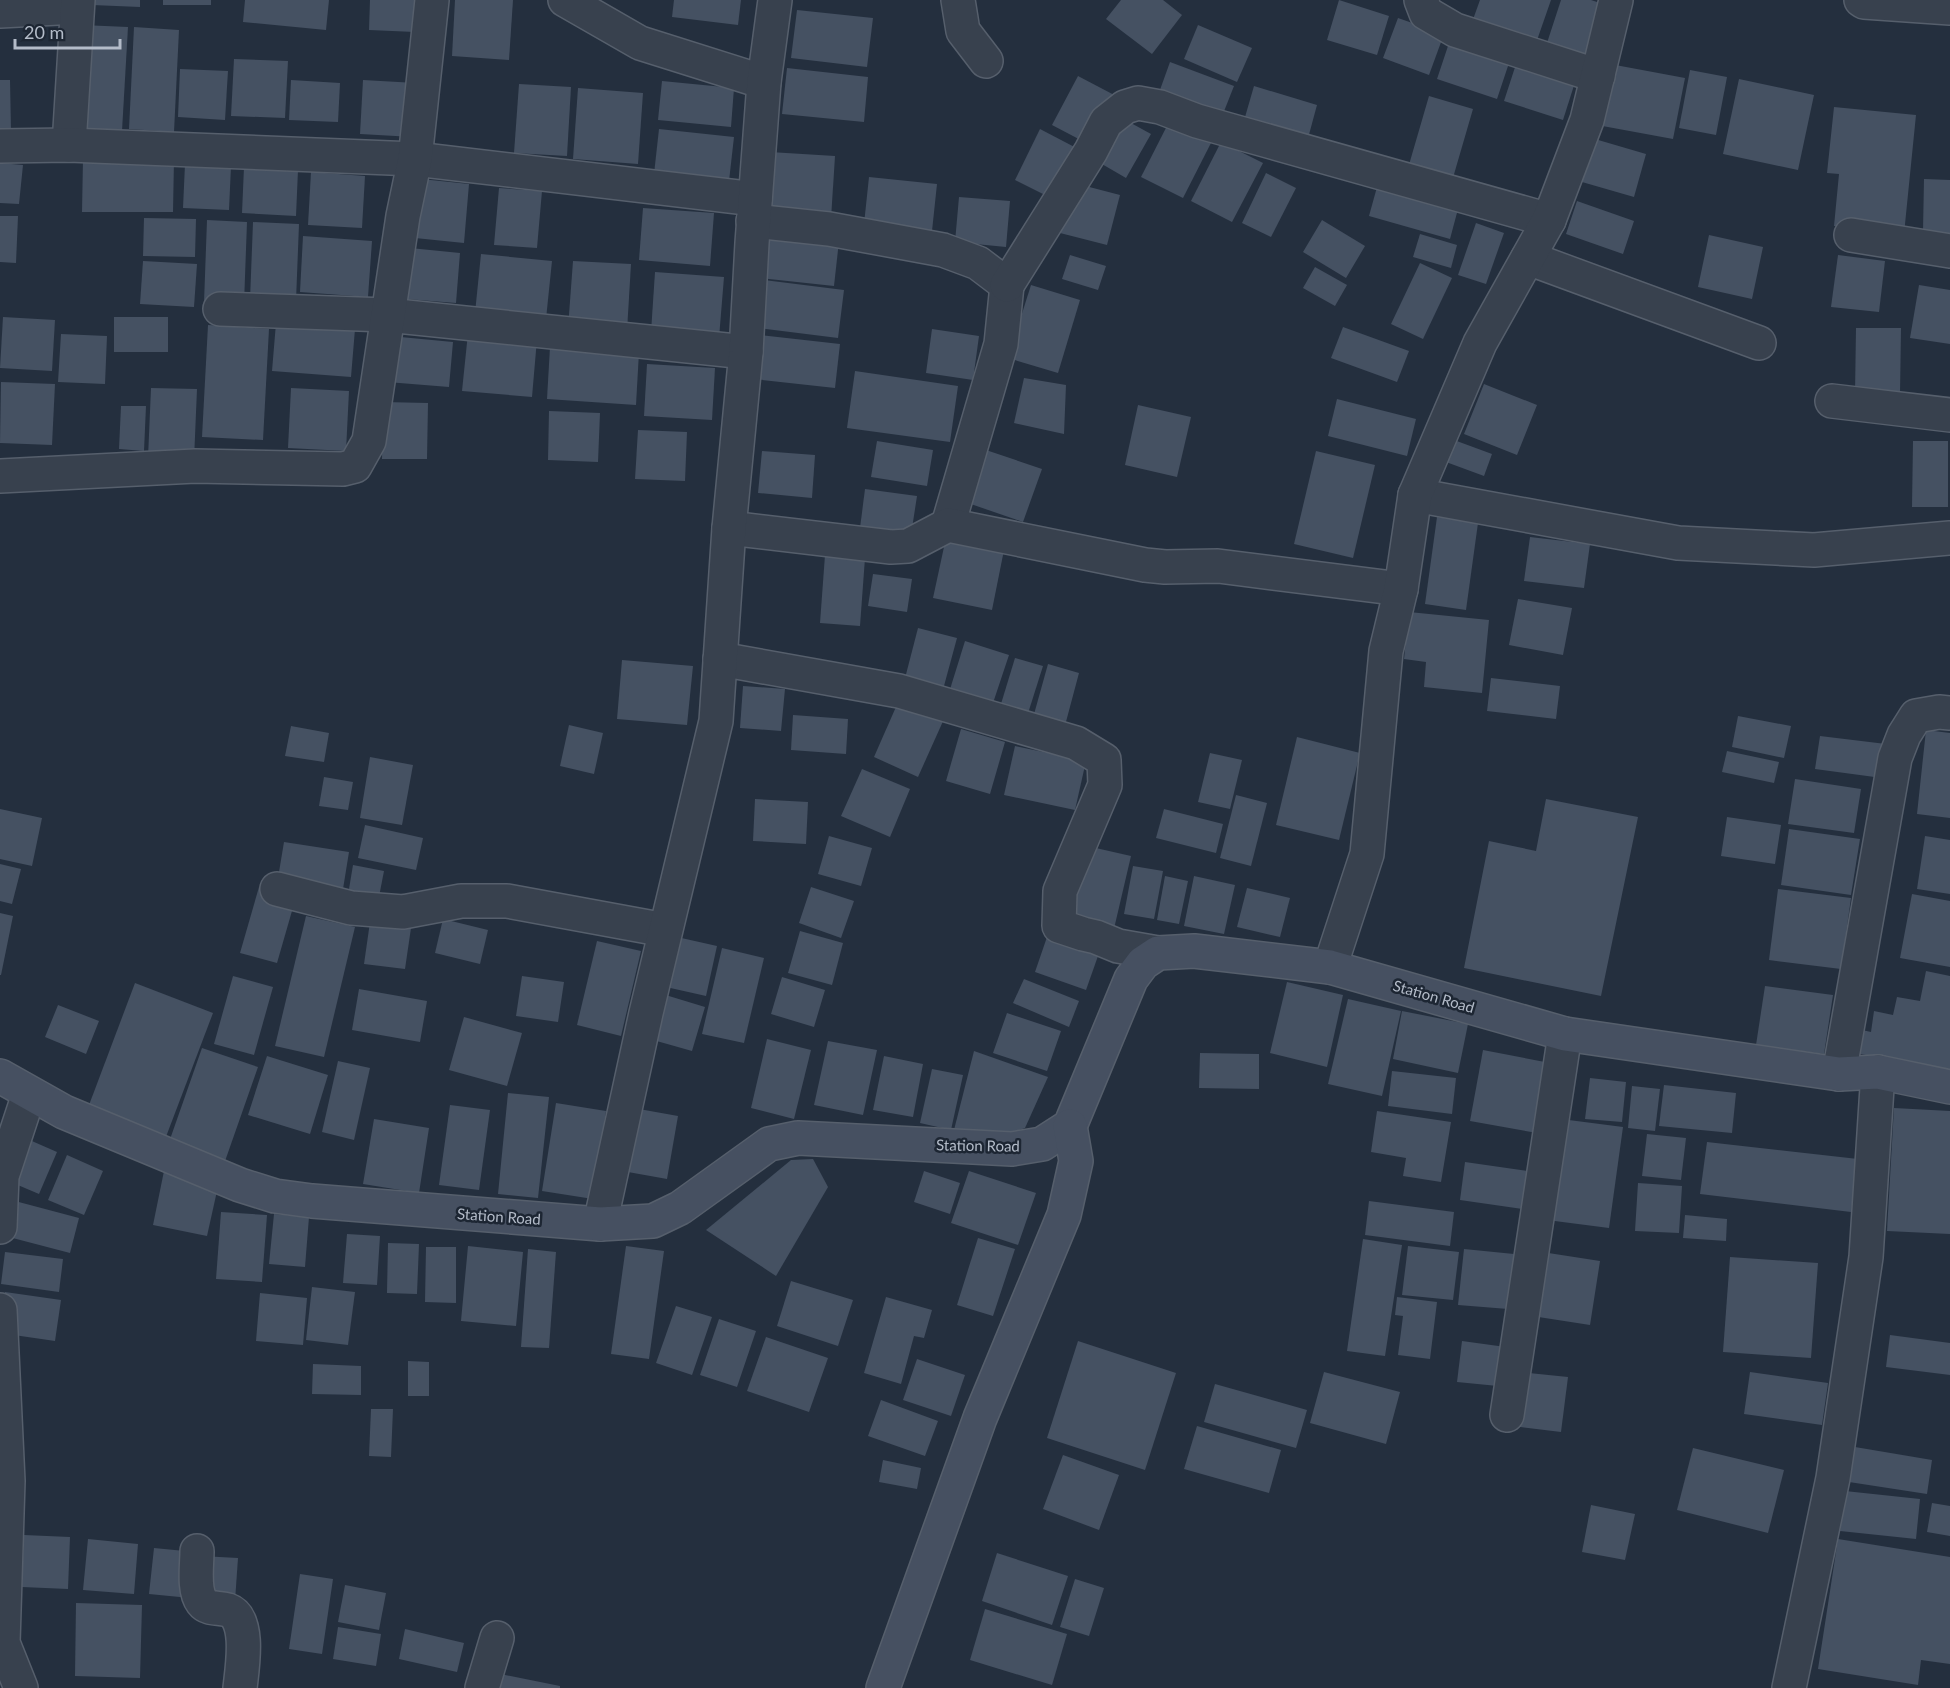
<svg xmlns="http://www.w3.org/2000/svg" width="1950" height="1688" font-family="Lato,sans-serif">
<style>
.building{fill:#455162}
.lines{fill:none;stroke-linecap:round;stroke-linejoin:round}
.street-casing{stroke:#565f6c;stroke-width:36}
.secondary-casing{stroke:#565f6c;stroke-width:36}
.street{stroke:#38414e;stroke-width:33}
.secondary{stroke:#465061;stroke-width:33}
.labels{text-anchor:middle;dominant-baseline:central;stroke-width:5;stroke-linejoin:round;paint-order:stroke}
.street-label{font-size:15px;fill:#b4bcc9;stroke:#1d2633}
</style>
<rect width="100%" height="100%" fill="#242f3e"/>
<g class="building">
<path d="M93 0H140V7L92 5Z"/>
<rect x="163" y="0" width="48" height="5"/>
<path d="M245 0H329L326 30 243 22Z"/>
<path d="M370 0H417L415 32 369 30Z"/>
<path d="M455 0H513L509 60 452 56Z"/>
<path d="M674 0H741L738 25 672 17Z"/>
<path d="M1121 0H1163L1182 15 1152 54 1106 19Z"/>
<path d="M1339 0 1389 16 1377 55 1327 40Z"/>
<path d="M1480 0H1551L1535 46 1471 25Z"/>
<path d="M1561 0H1591L1606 5 1588 60 1546 46Z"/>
<path d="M797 10 873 18 867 67 791 58Z"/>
<path d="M1398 18 1444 34 1429 75 1383 58Z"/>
<path d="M82 25 128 27 122 131 76 128Z"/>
<path d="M1198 25 1252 48 1237 82 1184 59Z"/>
<path d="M134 27 179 30 174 132 129 129Z"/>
<path d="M1451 37 1511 57 1497 99 1437 79Z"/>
<path d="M1518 58 1577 76 1563 120 1504 101Z"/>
<path d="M234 59 288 61 285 118 231 116Z"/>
<path d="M1170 62 1234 86 1219 124 1156 101Z"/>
<path d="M1610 64 1685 78 1673 139 1597 125Z"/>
<path d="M787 68 868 77 864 122 782 114Z"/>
<path d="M180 69 228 71 225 120 178 117Z"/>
<path d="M1690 70 1727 77 1716 135 1679 128Z"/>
<path d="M1078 76 1118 97 1092 146 1052 125Z"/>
<path d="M1739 79 1814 95 1798 170 1723 154Z"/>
<path d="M0 80H10L11 131H0Z"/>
<path d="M291 80 340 83 338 122 289 120Z"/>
<path d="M363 80 416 83 413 137 360 134Z"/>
<path d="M662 81 734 88 731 127 658 120Z"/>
<path d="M519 84 571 87 567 156 514 153Z"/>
<path d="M1254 86 1317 105 1307 142 1243 124Z"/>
<path d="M578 88 643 93 638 164 573 159Z"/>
<path d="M1429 96 1473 109 1450 188 1406 175Z"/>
<path d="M1834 107 1916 115 1904 234 1834 226 1839 174 1827 173Z"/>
<path d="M1120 117 1151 134 1126 178 1095 160Z"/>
<path d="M1170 120 1212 141 1183 198 1141 177Z"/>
<path d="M659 129 734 137 729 181 654 174Z"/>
<path d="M1040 129 1084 152 1059 202 1015 180Z"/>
<path d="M1588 137 1646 154 1634 197 1575 180Z"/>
<path d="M1221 142 1263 163 1232 222 1191 201Z"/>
<path d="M770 152 835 156 831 219 765 214Z"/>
<path d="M83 159H174L173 212H82Z"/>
<path d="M0 163 23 165 19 204 0 203Z"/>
<path d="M185 164 231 166 229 210 183 208Z"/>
<path d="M244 167 298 170 296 216 242 213Z"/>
<path d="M311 172 365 176 362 228 308 225Z"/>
<path d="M1266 173 1296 188 1271 237 1242 223Z"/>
<path d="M869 177 937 184 932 231 864 224Z"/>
<path d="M421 179 469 184 464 243 415 238Z"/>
<path d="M1924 179 1950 180V234L1923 231Z"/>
<path d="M1074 183 1120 195 1107 245 1060 233Z"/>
<path d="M1377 187 1458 209 1450 239 1369 216Z"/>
<path d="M499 188 542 191 537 248 494 245Z"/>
<path d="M959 197 1010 201 1006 247 955 242Z"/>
<path d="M1577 201 1634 221 1623 254 1566 234Z"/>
<path d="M643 208 714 213 710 266 639 260Z"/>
<path d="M0 216H18L16 263 0 262Z"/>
<path d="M144 218 196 219 195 257 143 256Z"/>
<path d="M207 220 247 222 244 304 204 303Z"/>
<path d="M1322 220 1365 246 1346 278 1303 252Z"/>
<path d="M253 222 299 224 296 301 250 300Z"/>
<path d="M1476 223 1504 233 1486 284 1458 275Z"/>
<path d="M764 233 839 241 834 286 759 278Z"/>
<path d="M1420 234 1457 245 1451 268 1413 257Z"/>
<path d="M1709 235 1763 247 1752 299 1698 287Z"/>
<path d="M303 236 372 241 368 297 300 292Z"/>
<path d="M410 248 460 253 456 303 406 299Z"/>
<path d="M481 254 552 261 546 319 475 313Z"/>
<path d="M1070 255 1106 266 1098 290 1062 279Z"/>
<path d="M1838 255 1885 261 1879 312 1831 307Z"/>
<path d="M143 261 197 264 194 307 140 304Z"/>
<path d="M573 261 631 264 627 331 568 328Z"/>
<path d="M1420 263 1452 278 1423 339 1391 324Z"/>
<path d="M1315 267 1347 285 1335 306 1303 288Z"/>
<path d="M655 272 724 277 719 338 651 332Z"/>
<path d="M764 280 844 290 838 338 758 328Z"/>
<path d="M1031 285 1080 300 1058 373 1008 358Z"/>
<path d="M1919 285 1950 290V344L1910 338Z"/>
<path d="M3 317 55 320 52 371 0 368Z"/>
<rect x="114" y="317" width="54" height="35"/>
<path d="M276 323 355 329 351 377 272 371Z"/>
<path d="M208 325 269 329 263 440 202 437Z"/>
<path d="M1343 327 1409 351 1397 382 1331 358Z"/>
<path d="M1856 328H1901L1900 394H1855Z"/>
<path d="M932 329 979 336 973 380 926 373Z"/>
<path d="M468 333 537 339 532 397 462 391Z"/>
<path d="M61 334 107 336 105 384 58 382Z"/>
<path d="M759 335 840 344 835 388 754 379Z"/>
<path d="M390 336 453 342 449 387 387 382Z"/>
<path d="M550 347 639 352 636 405 547 399Z"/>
<path d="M647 364 715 368 712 420 644 416Z"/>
<path d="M855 371 958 386 950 442 847 428Z"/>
<path d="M1024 378 1066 385 1064 434 1014 423Z"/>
<path d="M1 382 55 384 52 445 0 443Z"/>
<path d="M1484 384 1537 405 1517 455 1464 434Z"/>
<path d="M151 388 197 389 194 460 148 458Z"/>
<path d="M291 388 349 391 346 451 288 448Z"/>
<path d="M1337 399 1416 419 1407 456 1328 436Z"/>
<path d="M383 402 428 403 427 459H382Z"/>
<path d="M1138 405 1191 417 1177 477 1125 465Z"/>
<path d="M121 406H146L144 451 119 449Z"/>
<path d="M549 411 600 413 598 462 548 460Z"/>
<path d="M638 430 687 432 685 481 635 479Z"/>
<path d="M1454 440 1492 454 1484 476 1446 462Z"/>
<path d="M877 441 933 450 927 486 871 477Z"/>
<path d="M1913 441H1948V507H1912Z"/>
<path d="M983 449 1042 469 1023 522 965 502Z"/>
<path d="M762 451 815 455 812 498 758 493Z"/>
<path d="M1316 451 1375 465 1353 558 1294 544Z"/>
<path d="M865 489 917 496 911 535 860 528Z"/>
<path d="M1437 517 1478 523 1466 610 1425 604Z"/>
<path d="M947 533 1005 545 992 610 933 598Z"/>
<path d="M1530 537 1590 544 1584 588 1524 581Z"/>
<path d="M825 555 865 558 860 626 820 623Z"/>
<path d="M873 574 912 579 907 612 868 606Z"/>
<path d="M1518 599 1572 608 1563 655 1509 645Z"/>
<path d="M1409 612 1489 620 1482 693 1424 687 1426 662 1404 659Z"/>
<path d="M918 628 957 638 941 697 903 686Z"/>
<path d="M965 641 1009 655 990 712 947 699Z"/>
<path d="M1015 658 1043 666 1024 726 997 717Z"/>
<path d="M622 660 693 666 687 725 617 719Z"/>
<path d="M1048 664 1079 673 1063 733 1031 725Z"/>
<path d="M1491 678 1560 686 1556 719 1487 711Z"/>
<path d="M743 686 785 689 781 731 740 728Z"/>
<path d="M899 700 944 719 918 777 874 757Z"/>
<path d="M793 715 848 719 846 754 791 750Z"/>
<path d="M1738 716 1791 726 1784 758 1732 747Z"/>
<path d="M569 725 603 733 594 774 560 766Z"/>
<path d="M291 726 329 733 324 762 285 756Z"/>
<path d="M961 729 1005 742 990 794 946 781Z"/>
<path d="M1926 730 1950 733V818L1917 814Z"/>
<path d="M1820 736 1886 744 1882 778 1815 769Z"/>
<path d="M1297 737 1360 753 1339 840 1276 825Z"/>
<path d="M1015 746 1086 761 1075 810 1004 795Z"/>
<path d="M1727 751 1779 762 1774 783 1722 772Z"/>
<path d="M1210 753 1242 760 1230 809 1198 802Z"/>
<path d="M370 757 413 765 402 825 360 818Z"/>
<path d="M862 769 910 789 890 837 841 816Z"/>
<path d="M324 777 353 782 348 810 319 806Z"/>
<path d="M1795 779 1861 789 1854 833 1788 824Z"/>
<path d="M1236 795 1267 803 1251 866 1220 858Z"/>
<path d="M755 799 808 802 806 844 753 841Z"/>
<path d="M1546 799 1638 817 1601 996 1464 968 1489 841 1536 851Z"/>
<path d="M0 809 42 818 32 866 0 859Z"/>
<path d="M1164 809 1223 824 1216 853 1156 838Z"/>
<path d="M1727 817 1781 825 1775 864 1721 856Z"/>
<path d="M365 825 423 838 416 870 358 858Z"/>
<path d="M1789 829 1860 839 1851 895 1781 885Z"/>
<path d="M829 836 872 848 861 886 818 874Z"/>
<path d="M1925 836 1950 840V894L1917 889Z"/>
<path d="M284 842 349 852 343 889 278 878Z"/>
<path d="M1087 846 1131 856 1113 933 1069 923Z"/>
<path d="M0 864 21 869 12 904 0 901Z"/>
<path d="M353 865 384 871 377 907 347 901Z"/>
<path d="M1133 866 1163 871 1154 919 1124 914Z"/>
<path d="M1165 876 1188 881 1179 924 1157 920Z"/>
<path d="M1194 876 1235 885 1224 934 1184 926Z"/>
<path d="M259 887 296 897 277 963 240 953Z"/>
<path d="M811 887 854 901 841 938 799 923Z"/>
<path d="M1247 888 1290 898 1280 937 1237 927Z"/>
<path d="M1778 889 1851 898 1841 969 1769 960Z"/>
<path d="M1912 894 1950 901V967L1900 958Z"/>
<path d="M0 913 13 916 1 975H0Z"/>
<path d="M306 916 355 927 324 1057 275 1046Z"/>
<path d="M443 919 488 930 480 964 435 953Z"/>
<path d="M370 922 411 928 405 969 364 964Z"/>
<path d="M800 931 843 943 832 985 788 973Z"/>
<path d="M677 937 717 946 706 996 666 987Z"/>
<path d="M1047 937 1098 956 1086 990 1035 972Z"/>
<path d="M597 941 641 951 621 1036 577 1025Z"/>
<path d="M722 948 764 958 744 1043 702 1034Z"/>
<path d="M1926 971 1950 976V1069L1848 1052 1853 1028 1871 1032 1874 1011 1893 1015 1897 997 1920 1001Z"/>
<path d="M233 976 273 987 254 1055 214 1044Z"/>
<path d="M522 976 564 982 558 1022 516 1016Z"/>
<path d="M782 977 825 990 814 1027 771 1014Z"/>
<path d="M1024 979 1079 1001 1069 1027 1013 1003Z"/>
<path d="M1287 982 1343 995 1327 1067 1270 1053Z"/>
<path d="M135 983 213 1013 164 1142 86 1113Z"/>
<path d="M1765 986 1833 995 1824 1054 1756 1045Z"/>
<path d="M359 989 427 1001 420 1042 352 1030Z"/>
<path d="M659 993 705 1007 692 1051 646 1038Z"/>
<path d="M1348 999 1401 1011 1382 1096 1328 1084Z"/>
<path d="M58 1005 99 1021 86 1054 45 1037Z"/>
<path d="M1402 1011 1468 1024 1458 1073 1393 1059Z"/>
<path d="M1007 1013 1061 1031 1047 1071 993 1053Z"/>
<path d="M464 1017 522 1033 507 1086 449 1070Z"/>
<path d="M767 1039 811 1050 794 1119 751 1108Z"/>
<path d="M828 1041 877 1050 863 1115 814 1105Z"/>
<path d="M202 1048 258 1067 224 1164 168 1145Z"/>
<path d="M1483 1050 1550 1063 1537 1133 1470 1121Z"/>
<path d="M974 1051 1048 1077 1025 1128 1011 1133 954 1130Z"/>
<path d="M1200 1053 1259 1054V1089L1199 1088Z"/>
<path d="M267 1056 328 1075 310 1134 248 1115Z"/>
<path d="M884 1056 923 1064 913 1117 873 1110Z"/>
<path d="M338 1061 370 1068 354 1140 322 1132Z"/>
<path d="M932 1069 963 1075 951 1130 920 1123Z"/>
<path d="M1392 1071 1456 1078 1452 1114 1388 1106Z"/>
<path d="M1590 1078 1626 1082 1622 1122 1585 1119Z"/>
<path d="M1664 1085 1736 1093 1732 1133 1659 1126Z"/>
<path d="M1632 1086 1660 1089 1655 1131 1628 1128Z"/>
<path d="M508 1093 549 1097 538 1198 498 1194Z"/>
<path d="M556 1103 606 1111 593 1199 542 1191Z"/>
<path d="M450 1105 490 1110 479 1190 439 1185Z"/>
<path d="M1894 1108 1950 1111V1234L1887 1231Z"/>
<path d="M639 1109 678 1116 667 1179 628 1172Z"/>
<path d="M1377 1111 1451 1122 1441 1182 1403 1176 1406 1158 1371 1152Z"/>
<path d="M374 1119 429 1128 419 1193 363 1184Z"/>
<path d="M1561 1119 1623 1127 1609 1228 1547 1220Z"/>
<path d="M1647 1134 1686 1138 1681 1180 1642 1176Z"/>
<path d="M25 1138 57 1152 39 1194 6 1180Z"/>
<path d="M1707 1142 1858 1159 1851 1212 1700 1194Z"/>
<path d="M67 1155 103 1171 84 1215 48 1200Z"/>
<path d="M813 1159 828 1187 776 1276 706 1230 791 1160Z"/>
<path d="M1465 1162 1535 1172 1529 1210 1460 1200Z"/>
<path d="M164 1171 219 1182 207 1236 153 1225Z"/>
<path d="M924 1171 960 1183 950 1214 914 1202Z"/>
<path d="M969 1171 1036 1193 1018 1245 951 1223Z"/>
<path d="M1638 1183 1682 1186 1679 1233 1635 1231Z"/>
<path d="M15 1201 79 1218 70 1253 5 1236Z"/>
<path d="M1369 1201 1454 1212 1450 1246 1365 1235Z"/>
<path d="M221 1212 267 1215 262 1282 216 1279Z"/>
<path d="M274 1214 309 1217 305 1267 269 1264Z"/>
<path d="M1685 1215 1727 1219 1726 1241 1683 1238Z"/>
<path d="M347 1234 380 1236 377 1285 343 1283Z"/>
<path d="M978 1238 1015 1249 993 1316 957 1305Z"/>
<path d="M1363 1239 1402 1245 1385 1356 1347 1351Z"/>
<path d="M388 1243 419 1244 417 1294 387 1293Z"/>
<path d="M468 1246 523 1252 516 1326 461 1321Z"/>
<path d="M626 1246 664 1251 649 1359 611 1354Z"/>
<path d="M1408 1246 1459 1252 1453 1300 1402 1295Z"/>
<path d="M426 1247H456V1303L425 1302Z"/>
<path d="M528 1249 556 1252 549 1348 521 1347Z"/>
<path d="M1464 1249 1514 1254 1508 1309 1458 1305Z"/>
<path d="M5 1252 63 1259 59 1292 1 1284Z"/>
<path d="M1542 1252 1600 1261 1590 1325 1532 1316Z"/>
<path d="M1730 1257 1818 1263 1811 1358 1723 1352Z"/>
<path d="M791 1281 853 1300 838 1346 777 1326Z"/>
<path d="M312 1287 355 1292 348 1345 306 1340Z"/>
<path d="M5 1292 61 1300 55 1341 0 1333Z"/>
<path d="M260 1293 307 1298 303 1345 256 1341Z"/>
<path d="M886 1297 932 1310 924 1338 914 1336 901 1384 864 1373Z"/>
<path d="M1397 1297 1437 1302 1430 1359 1398 1355 1403 1316 1395 1315Z"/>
<path d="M676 1306 712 1317 692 1375 656 1363Z"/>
<path d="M719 1319 756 1331 737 1387 700 1375Z"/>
<path d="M1890 1335 1950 1343V1375L1886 1367Z"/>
<path d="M766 1337 828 1358 809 1412 747 1391Z"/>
<path d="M1078 1341 1176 1373 1145 1470 1047 1438Z"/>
<path d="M1462 1341 1513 1348 1508 1387 1457 1382Z"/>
<path d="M917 1359 965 1375 951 1416 903 1400Z"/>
<path d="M408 1361 429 1362V1396H408Z"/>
<path d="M313 1364 361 1366V1395L312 1394Z"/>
<path d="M1324 1372 1400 1392 1386 1444 1310 1423Z"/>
<path d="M1520 1372 1568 1377 1561 1432 1513 1426Z"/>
<path d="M1750 1372 1828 1383 1822 1425 1744 1414Z"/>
<path d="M1215 1384 1307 1410 1296 1448 1204 1422Z"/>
<path d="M881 1400 938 1421 925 1456 868 1436Z"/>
<path d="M371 1409H393L391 1457 369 1456Z"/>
<path d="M1197 1426 1281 1450 1269 1493 1184 1469Z"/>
<path d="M1855 1447 1932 1460 1927 1494 1849 1482Z"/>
<path d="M1693 1448 1784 1470 1768 1533 1677 1510Z"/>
<path d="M1063 1455 1119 1475 1099 1530 1043 1509Z"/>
<path d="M883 1460 921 1468 917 1489 879 1482Z"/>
<path d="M1845 1491 1920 1499 1916 1539 1840 1531Z"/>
<path d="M1932 1503 1950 1506V1536L1927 1532Z"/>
<path d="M1591 1505 1635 1514 1625 1560 1582 1552Z"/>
<path d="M24 1535 70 1537 68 1589 22 1587Z"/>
<path d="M88 1539 138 1544 134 1594 83 1590Z"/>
<path d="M1838 1539 1950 1557V1664L1921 1660 1918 1685 1818 1669Z"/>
<path d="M154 1548 195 1552 190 1598 149 1594Z"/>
<path d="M997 1553 1068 1576 1052 1625 982 1601Z"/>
<path d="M201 1556 238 1558 235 1601 198 1598Z"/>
<path d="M300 1574 333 1579 322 1654 289 1649Z"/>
<path d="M1075 1579 1104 1588 1089 1636 1060 1627Z"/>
<path d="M345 1585 386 1593 379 1630 338 1622Z"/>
<path d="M76 1603 142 1605 140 1678 75 1676Z"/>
<path d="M985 1609 1067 1634 1052 1685 970 1660Z"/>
<path d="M338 1627 381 1634 376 1666 333 1659Z"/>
<path d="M405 1629 464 1643 457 1672 399 1659Z"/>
<path d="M500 1674 560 1686V1688H497Z"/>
</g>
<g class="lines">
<g class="street-casing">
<g id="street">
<path d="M565 0 640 43 764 82"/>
<path d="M958 0 963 31 986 61"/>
<path d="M1421 0 1426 13 1455 30 1598 76"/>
<path d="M1861 0 1864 2 1950 8"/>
<path d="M0 11 77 7"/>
<path d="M69 145 78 0"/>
<path d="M0 146 69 145 415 159 755 199"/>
<path d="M753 221 829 229 943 250 978 263 1007 285 1001 344 948 525"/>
<path d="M1851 235 1950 251"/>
<path d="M1528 258 1759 343"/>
<path d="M1007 285 1091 151 1106 122 1125 107 1138 103 1160 107 1197 121 1549 220"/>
<path d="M220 309 387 315 746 352"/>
<path d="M1832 401 1950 415"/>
<path d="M0 476 195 466 343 469 355 466 369 441 403 216 415 159 432 0"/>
<path d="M1415 495 1678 543 1814 550 1950 538"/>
<path d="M729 528 891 547 908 546 948 525 1145 565 1165 567 1218 566 1401 589"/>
<path d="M720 659 899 691 1076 743 1104 760 1105 785 1060 891 1059 926 1083 934 1096 937 1118 946 1158 953"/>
<path d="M277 889 351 908 403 912 461 901H507L665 930"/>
<path d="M1330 967 1367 854 1386 651 1401 589 1415 495 1480 343 1549 220 1587 120 1616 0"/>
<path d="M1839 1074 1895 758 1904 735 1916 716 1939 712 1950 713"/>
<path d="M600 1224 646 1013 716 721 729 528 746 352 752 243 764 82 775 0"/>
<path d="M0 1227 2 1176 29 1094"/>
<path d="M0 1310 8 1481 3 1643 21 1688"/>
<path d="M1507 1415 1565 1034"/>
<path d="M197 1551C197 1565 193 1590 202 1602 208 1610 219 1607 228 1610 251 1618 242 1669 240 1688"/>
<path d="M482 1688 497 1638"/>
<path d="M1789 1688 1833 1478 1866 1257 1878 1072"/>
</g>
</g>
<g class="secondary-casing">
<g id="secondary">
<path d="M0 1076 64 1112 240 1185 275 1196 312 1201 600 1224 653 1221 680 1208 769 1144 798 1138 1012 1149 1042 1144 1070 1126 1131 979 1143 963 1158 953 1194 951 1330 967 1565 1034 1839 1074 1878 1072 1950 1087"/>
<path d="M883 1688 980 1418 1064 1215 1076 1161 1070 1126"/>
</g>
</g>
<use href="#street" class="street"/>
<use href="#secondary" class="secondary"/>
</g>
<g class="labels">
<g class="street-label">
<text transform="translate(1434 996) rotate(16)">Station Road</text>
<text transform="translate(978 1145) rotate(1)">Station Road</text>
<text transform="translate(499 1216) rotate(4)">Station Road</text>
</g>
</g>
<path d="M15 39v9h105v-9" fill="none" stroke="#b4bcc9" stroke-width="3"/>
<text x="24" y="39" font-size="18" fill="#b4bcc9" stroke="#1d2633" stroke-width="4.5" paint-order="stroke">20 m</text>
</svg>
